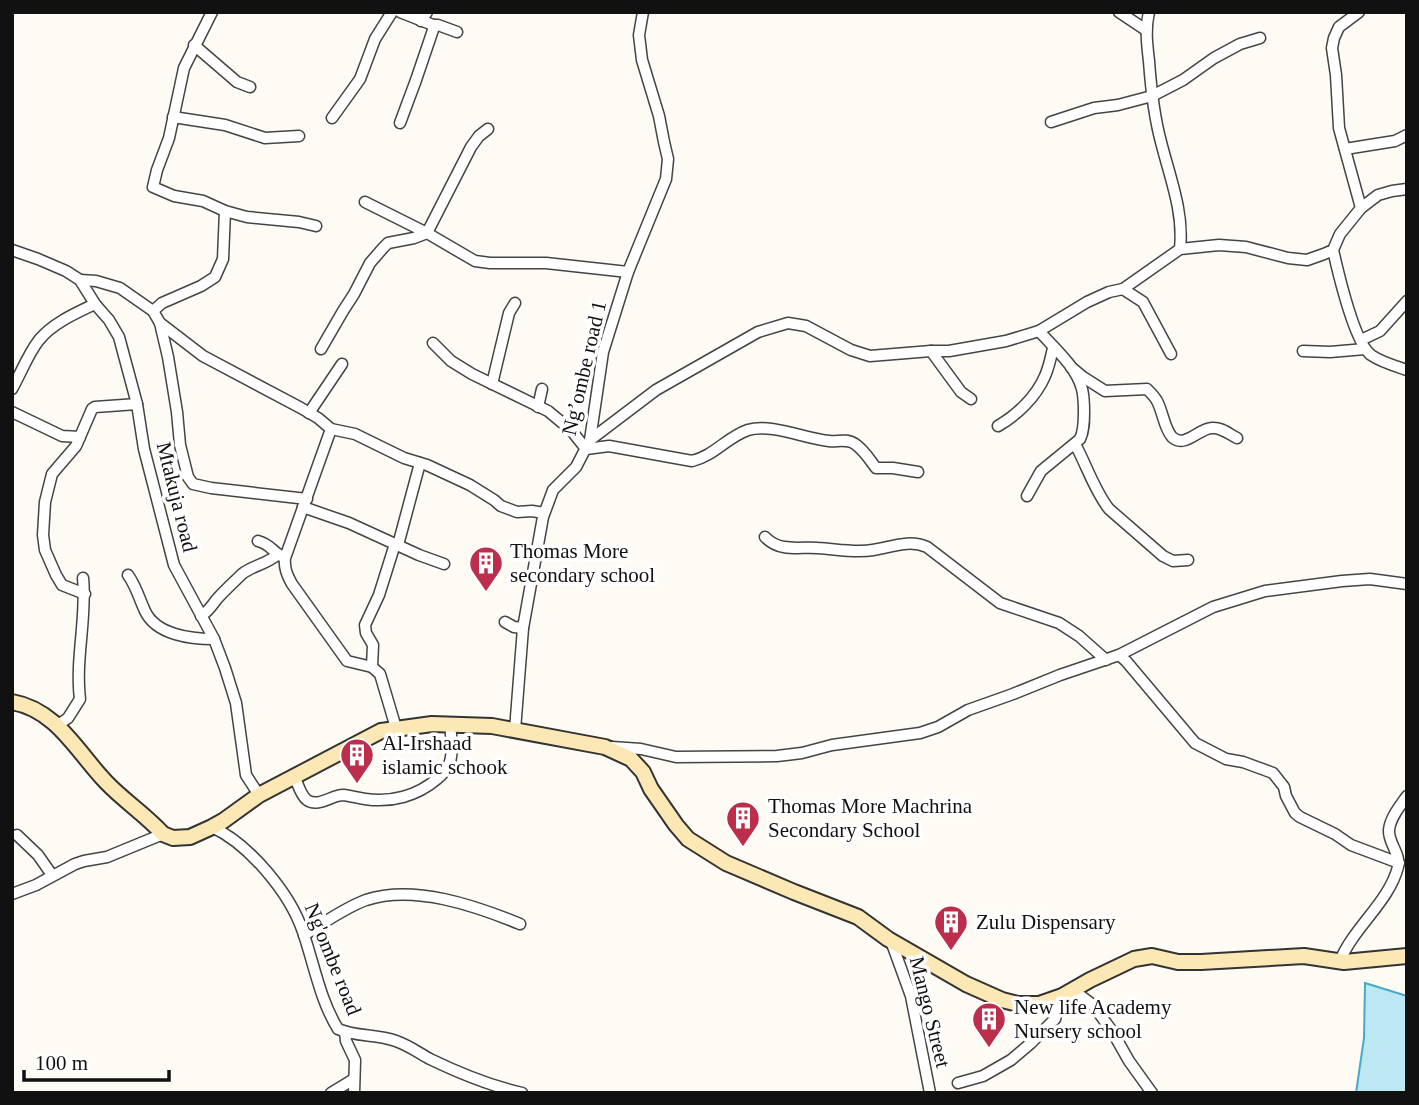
<svg xmlns="http://www.w3.org/2000/svg" width="1419" height="1105" font-family="Georgia,serif">
<style>
.water{fill:#bce8f4;stroke:#46a9c8;stroke-width:2}
.lines{fill:none;stroke-linecap:round;stroke-linejoin:round}
.street-casing{stroke:#444;stroke-width:13}
.secondary-casing{stroke:#333;stroke-width:18}
.street{stroke:#fff;stroke-width:10}
.secondary{stroke:#fbe8b4;stroke-width:14}
.labels{text-anchor:middle;dominant-baseline:central;stroke-width:7;stroke-linejoin:round;paint-order:stroke}
.street-label{font-size:21px;fill:#111;stroke:#fff}
.poi-label{font-size:21px;fill:#111;stroke:#fff;text-anchor:start}
</style>
<rect width="100%" height="100%" fill="#fefbf5"/>
<path class="water" d="M1365 983 1407 996V1093H1356L1364 1038Z"/>
<g class="lines">
<g class="street-casing">
<g id="street">
<path d="M212 12 184 68 169 138 157 170 153 187 174 196 203 201 225 211 247 217 299 222 316 226"/>
<path d="M400 12 433 25 434 27 416 80 400 123"/>
<path d="M1119 12 1146 30"/>
<path d="M1149 12C1145 29 1147 44 1149 61 1151 89 1154 116 1161 142 1170 178 1184 212 1180 249"/>
<path d="M1359 12 1339 27 1334 38 1332 48 1336 75 1339 128 1361 208"/>
<path d="M421 21 427 12"/>
<path d="M433 25H438L457 32"/>
<path d="M194 45 237 82 250 87"/>
<path d="M173 117 225 125 265 138 299 136"/>
<path d="M332 118 360 79 375 39 392 12"/>
<path d="M1051 122 1094 108 1118 105 1152 96 1183 80 1214 58 1240 44 1260 38"/>
<path d="M1345 149 1395 141 1407 135"/>
<path d="M365 202 427 233 475 261 490 263H546L628 272"/>
<path d="M12 250 38 259 66 271 80 280 95 304 109 320 119 337 137 404 144 449 174 565 214 639 225 668 236 703 246 775 259 795"/>
<path d="M1333 250C1338 272 1354 342 1371 355 1381 362 1395 366 1407 370"/>
<path d="M80 280 96 281 120 288 153 311 160 323 203 356 301 408 318 418 331 429 355 434 404 458 427 465 470 485 494 500 501 506 517 512 532 511 544 513"/>
<path d="M1123 289 1143 302 1171 354"/>
<path d="M153 311 162 303 201 286 215 277 223 259 225 211"/>
<path d="M160 323 168 357 177 412 180 445 188 477 193 484 211 488 307 499"/>
<path d="M1361 340 1380 331 1407 301"/>
<path d="M433 343 451 361 472 374 548 411 571 430 586 449 609 446 692 461C714 456 727 437 748 430 771 423 806 439 829 441 837 442 847 438 855 444 864 450 870 460 876 468H893L918 472"/>
<path d="M321 349 343 311 354 294 370 263 383 248 388 243 414 238 427 233 471 147 479 136 488 129"/>
<path d="M931 351 961 392 971 399"/>
<path d="M1303 351 1330 352 1365 349"/>
<path d="M1071 367 1083 377 1105 391 1147 389C1151 393 1155 397 1157 401 1163 412 1164 428 1172 437 1185 449 1199 428 1212 428 1221 427 1229 434 1237 438"/>
<path d="M492 384 509 313 515 303"/>
<path d="M12 389C21 373 28 354 39 340 53 323 76 313 95 304"/>
<path d="M538 407 542 389"/>
<path d="M12 412 62 436 80 437"/>
<path d="M309 413 342 364"/>
<path d="M998 426C1017 415 1036 397 1045 376 1049 367 1051 357 1053 348"/>
<path d="M331 429 285 558C284 568 287 575 292 584L347 661 372 667 380 674 396 728"/>
<path d="M590 440 656 390 758 332 788 323 806 326 851 350 870 356 931 351H949L1006 341 1039 331 1087 302 1109 292 1123 289 1180 249 1219 245 1246 247 1288 258 1307 260 1324 254 1333 250 1340 234 1361 208 1378 195 1392 191 1407 189"/>
<path d="M1075 444C1087 466 1094 490 1109 509L1163 556 1173 561 1188 560"/>
<path d="M1027 496 1041 471 1080 439C1084 431 1084 421 1084 412 1084 404 1084 397 1082 389 1076 366 1054 348 1039 331"/>
<path d="M303 507 349 523 419 555 444 564"/>
<path d="M765 537C770 542 777 546 784 547 795 549 807 547 818 548 836 549 855 553 873 550 892 547 909 539 927 547L1000 603 1059 623 1079 636 1106 660"/>
<path d="M258 541C270 544 272 551 281 556"/>
<path d="M398 545 420 463"/>
<path d="M128 575C136 586 139 598 145 611 156 635 191 639 214 639"/>
<path d="M85 594 62 585 56 575 45 550 43 535 45 502 52 474 76 446 92 409 95 407 137 404"/>
<path d="M201 616C209 611 212 605 217 599 225 590 234 582 242 574 253 565 268 564 278 554"/>
<path d="M505 622 514 627 523 628"/>
<path d="M1119 655 1126 661 1195 743 1226 759 1243 762 1273 773 1284 787 1286 796 1295 813 1300 817 1335 834 1351 845 1399 863"/>
<path d="M372 667 373 645 366 633 365 625 379 595 395 544"/>
<path d="M58 725 68 718 80 699C75 659 87 618 83 578"/>
<path d="M515 730 523 628 543 517 553 490 576 467 590 440 603 352 628 272 666 179 668 159 664 142 659 116 642 60 639 35 643 12"/>
<path d="M612 747 641 749 676 757 777 756 802 753 832 745 920 733 938 727 968 710 1013 694 1060 675 1119 655 1213 607 1265 591 1342 581 1370 579 1407 584"/>
<path d="M294 776C298 783 300 795 307 800 318 808 332 795 343 795 351 796 358 798 365 799 391 803 417 796 437 779 443 774 450 766 451 757 453 747 451 735 450 724"/>
<path d="M212 827C249 844 290 893 303 932 314 964 320 1000 338 1029 356 1037 376 1034 396 1041 408 1045 419 1053 430 1059 459 1073 491 1086 522 1093"/>
<path d="M17 835 38 855 52 875"/>
<path d="M12 894 36 885 75 864 84 861 107 857 163 834"/>
<path d="M304 935C324 923 344 908 366 900 414 884 476 906 520 924"/>
<path d="M891 941 911 996 930 1093"/>
<path d="M1340 961C1353 928 1389 902 1398 867 1401 854 1388 843 1389 830 1390 818 1400 806 1407 796"/>
<path d="M1073 990 1093 1005 1112 1031 1129 1061 1152 1093"/>
<path d="M345 1032 346 1041 355 1060 354 1093"/>
<path d="M958 1083 983 1076 1011 1060 1031 1043 1055 1019 1062 996"/>
<path d="M331 1093 354 1079"/>
</g>
</g>
<g class="secondary-casing">
<path id="secondary" d="M12 702C57 710 77 752 106 782 124 801 146 815 163 834L173 838 190 837 212 827 223 821 259 795 381 731 432 724 492 726 605 747 631 759 643 772 651 789 676 825 688 839 726 863 794 892 858 917 888 939 966 984 1002 1000 1018 1004H1039L1062 996 1090 980 1134 959 1152 956 1178 962H1201L1304 956 1344 962 1407 956"/>
</g>
<use href="#street" class="street"/>
<use href="#secondary" class="secondary"/>
</g>
<defs>
<g id="building-pin" transform="scale(1.75)"><path d="M0 17L-7.5 6A9.5 9.5 0 1 1 7.5 6Z" fill="#bc2e4b" stroke="#fff"/><path d="M-4-6H4V6H1V3H-1V6H-4ZM-2.5-4.3h1.7v1.8h-1.7ZM.8-4.3h1.7v1.8H.8ZM-2.5-1h1.7V.8h-1.7ZM.8-1h1.7V.8H.8Z" fill="#fff"/></g>
</defs>
<g fill-rule="evenodd">
<use href="#building-pin" x="486" y="563"/>
<use href="#building-pin" x="357" y="755"/>
<use href="#building-pin" x="743" y="818"/>
<use href="#building-pin" x="951" y="922"/>
<use href="#building-pin" x="989" y="1019"/>
</g>
<g class="labels">
<g class="street-label">
<text transform="translate(584 368) rotate(-77)">Ng’ombe road 1</text>
<text transform="translate(177 497) rotate(76)">Mtakuja road</text>
<text transform="translate(333 959) rotate(68)">Ng'ombe road</text>
<text transform="translate(930 1012) rotate(76)">Mango Street</text>
</g>
<g class="poi-label">
<text x="510" y="551">Thomas More<tspan x="510" dy="24">secondary school</tspan></text>
<text x="382" y="743">Al-Irshaad<tspan x="382" dy="24">islamic schook</tspan></text>
<text x="768" y="806">Thomas More Machrina<tspan x="768" dy="24">Secondary School</tspan></text>
<text x="976" y="922">Zulu Dispensary</text>
<text x="1014" y="1007">New life Academy<tspan x="1014" dy="24">Nursery school</tspan></text>
</g>
</g>
<rect width="1419" height="1105" fill="none" stroke="#111111" stroke-width="28"/>
<path d="M24 1070v10h145v-10" fill="none" stroke="#111111" stroke-width="3.5"/>
<text x="35" y="1070" font-size="21" fill="#111111" stroke="#ffffff" stroke-width="5" paint-order="stroke">100 m</text>
</svg>
